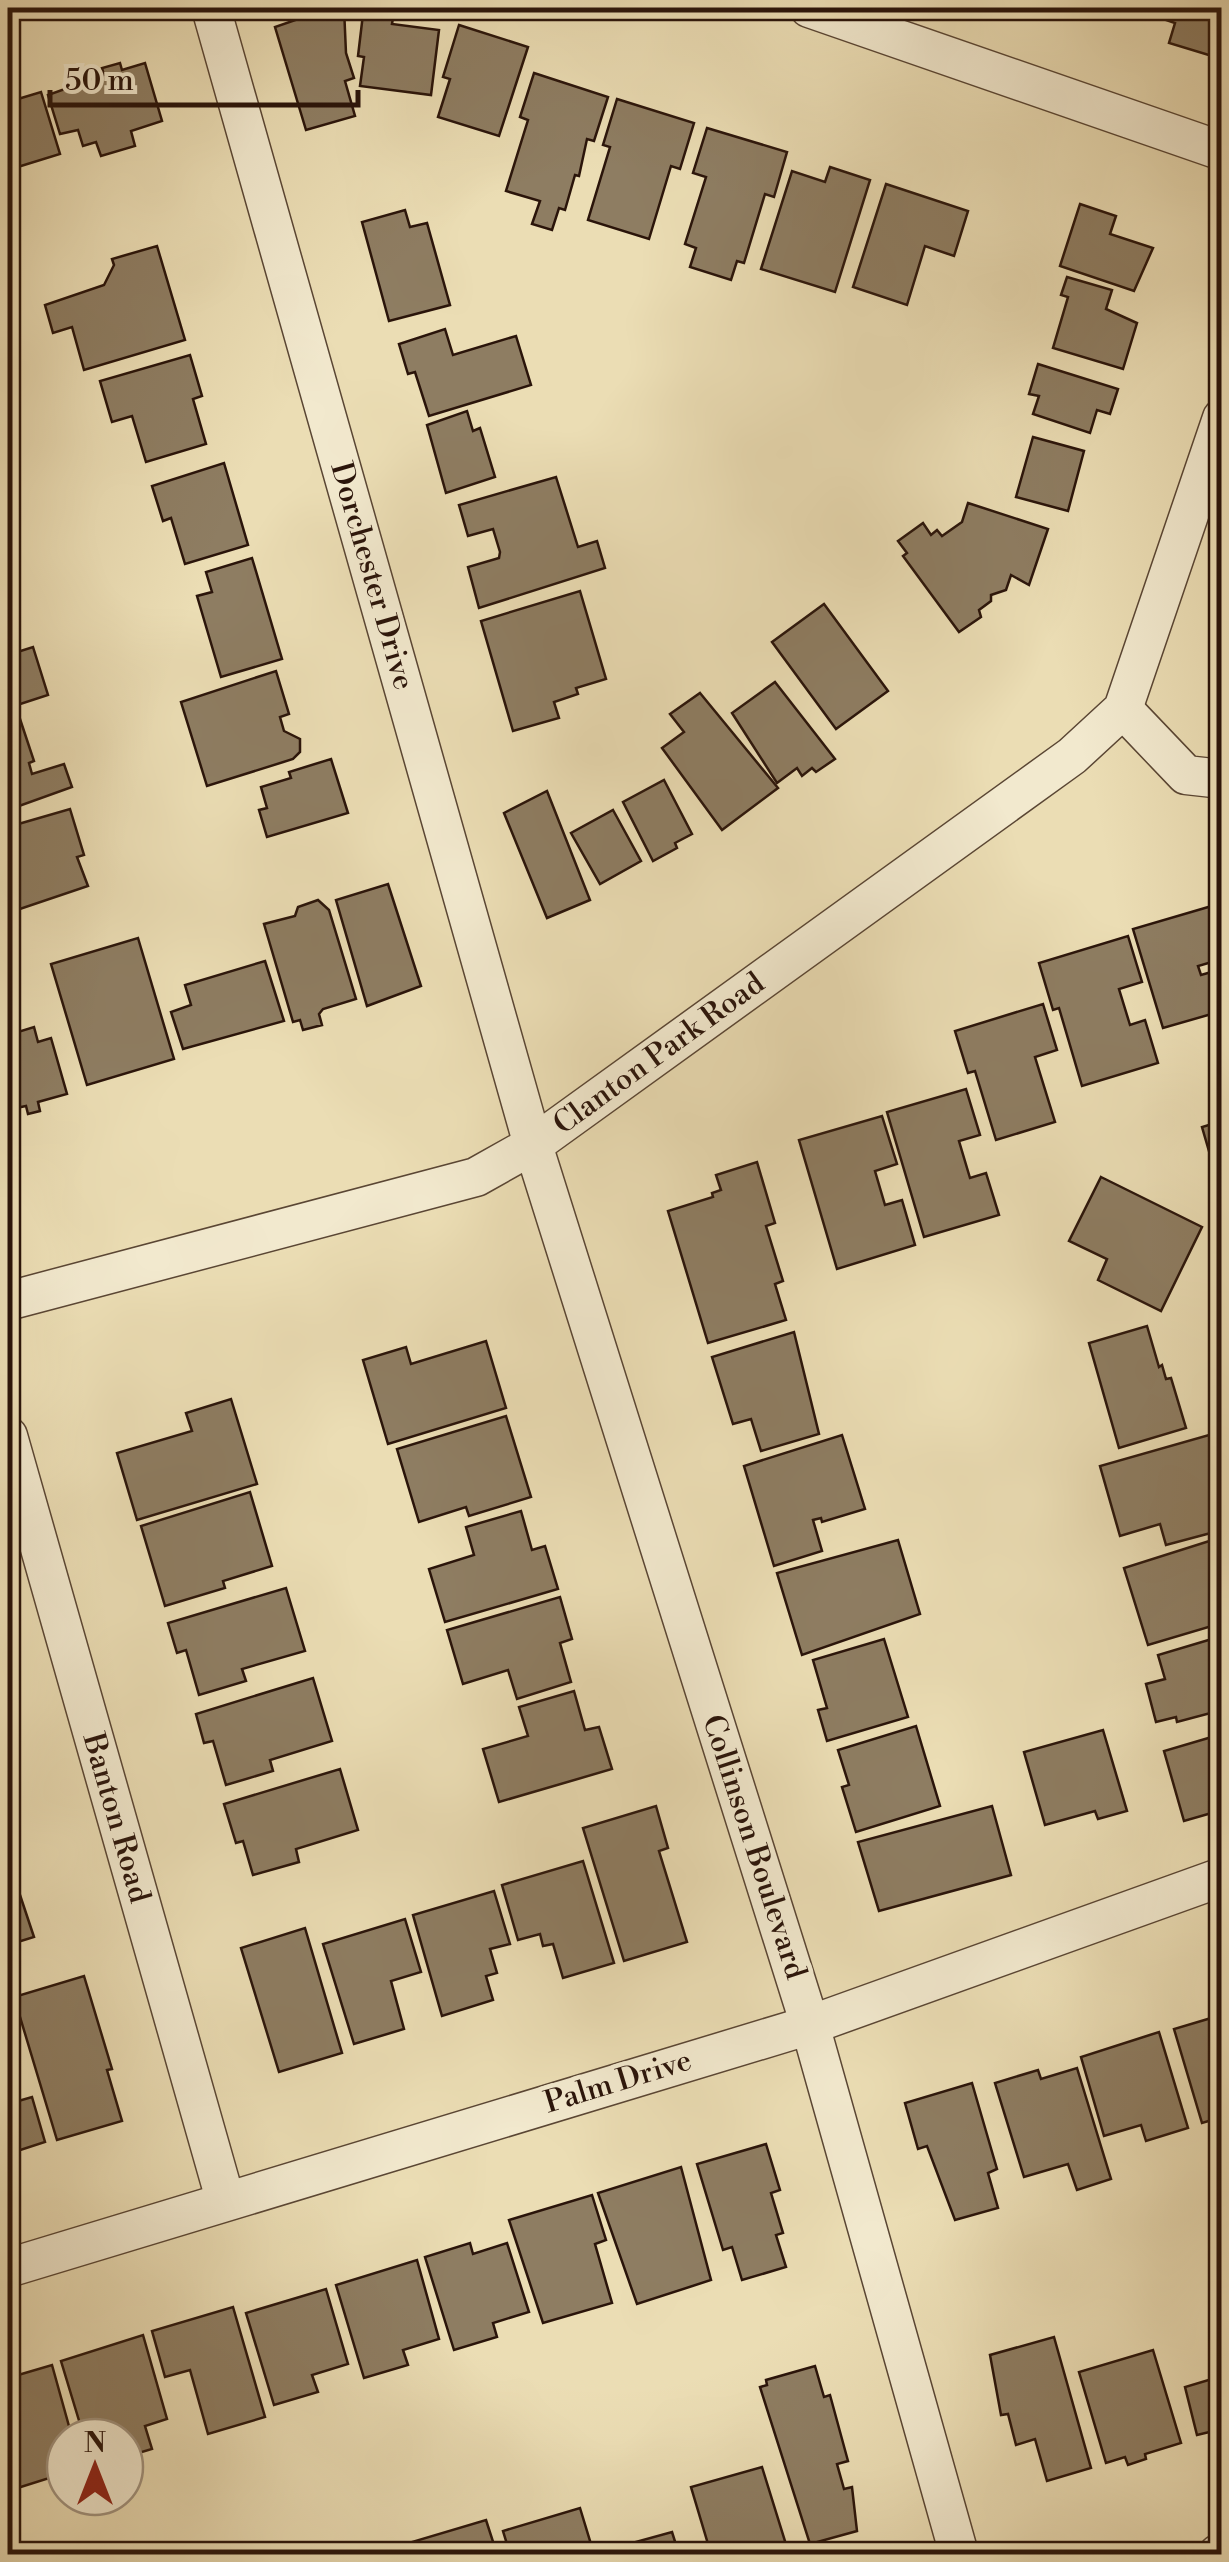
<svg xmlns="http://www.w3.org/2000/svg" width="1229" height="2562" font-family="'Libre Bodoni',serif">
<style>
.building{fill:#8e7d62;stroke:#2a140a;stroke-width:2.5}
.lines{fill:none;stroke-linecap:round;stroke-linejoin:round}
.street-casing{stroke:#5a4634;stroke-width:41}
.street{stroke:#f2e9ce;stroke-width:38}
.labels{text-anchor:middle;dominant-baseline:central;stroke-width:9;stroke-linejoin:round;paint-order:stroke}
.street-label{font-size:30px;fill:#2a140a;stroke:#f2e9ce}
</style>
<rect width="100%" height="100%" fill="#ebddb4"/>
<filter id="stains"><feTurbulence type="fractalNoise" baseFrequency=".002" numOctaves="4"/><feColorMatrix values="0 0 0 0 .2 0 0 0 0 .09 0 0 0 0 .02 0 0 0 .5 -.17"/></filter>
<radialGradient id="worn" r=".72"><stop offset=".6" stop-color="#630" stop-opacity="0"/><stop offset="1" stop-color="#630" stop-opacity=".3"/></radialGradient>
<g class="building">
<path d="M330 8H344L346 53 354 78 345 81 355 116 306 130 275 27Z"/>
<path d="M1170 8H1222V59L1169 43 1175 23 1166 20Z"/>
<path d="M363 14 393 18 392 24 439 30 431 95 360 86 364 57 358 56Z"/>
<path d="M459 25 528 47 499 136 438 117 450 79 443 77Z"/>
<path d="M120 63 122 70 145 63 162 121 131 131 135 146 101 156 96 142 83 146 78 130 60 134 48 95 104 75 102 68Z"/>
<path d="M534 73 608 97 594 141 587 139 579 176 575 175 565 210 559 208 552 230 532 224 540 201 506 191 528 120 520 117Z"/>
<path d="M41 92 60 154 8 170V102Z"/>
<path d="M617 99 694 123 680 169 671 166 649 239 588 220 610 147 603 145Z"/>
<path d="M707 128 787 152 774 197 765 194 744 263 737 261 731 280 690 267 696 248 685 244 706 177 693 173Z"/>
<path d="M830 167 870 180 835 292 761 269 792 171 825 182Z"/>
<path d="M886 184 968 211 954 256 925 246 907 305 853 287Z"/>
<path d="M1080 204 1116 216 1110 234 1153 248 1134 291 1060 266Z"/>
<path d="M405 210 410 227 427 223 450 305 389 321 362 222Z"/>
<path d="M157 246 185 340 84 370 72 327 53 333 45 305 104 285 114 265 112 259Z"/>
<path d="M1067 277 1112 290 1106 309 1137 323 1123 369 1053 348 1068 297 1061 295Z"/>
<path d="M445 329 453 355 516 336 531 385 429 416 415 372 408 374 399 344Z"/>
<path d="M190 355 202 396 193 399 206 444 146 462 132 416 112 422 100 381Z"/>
<path d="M1038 364 1118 389 1110 414 1097 410 1090 433 1033 414 1039 396 1029 394Z"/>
<path d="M467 411 473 431 480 428 495 477 446 493 427 425Z"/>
<path d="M1033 437 1084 451 1068 511 1016 497Z"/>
<path d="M224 463 248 545 185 564 171 518 163 521 152 486Z"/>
<path d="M556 477 578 547 597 541 605 568 479 608 468 567 499 558 500 552 493 529 468 536 459 505Z"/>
<path d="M968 503 1048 529 1029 585 1011 575 1006 590 991 595V601L979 610 981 617 959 632 903 556 907 553 898 541 923 523 931 535 937 530 942 536 962 522Z"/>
<path d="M252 558 282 659 221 677 197 596 212 592 206 572Z"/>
<path d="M580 591 606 679 576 688 578 694 554 702 559 718 513 731 481 621Z"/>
<path d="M824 604 888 691 836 729 772 642Z"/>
<path d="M33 647 48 695 8 708V655Z"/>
<path d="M276 671 289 714 280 717 284 731 300 739V752L293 759 207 786 181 702Z"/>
<path d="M775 682 835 759 816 772 812 768 802 776 797 768 777 783 732 713Z"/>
<path d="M700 693 778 788 722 830 662 748 684 732 670 714Z"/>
<path d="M20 719 34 761 29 763 32 774 64 764 72 787 8 810V724Z"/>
<path d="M331 759 348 813 267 837 259 810 267 808 261 787 291 778 289 772Z"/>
<path d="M664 780 692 834 675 843 677 848 653 861 623 802Z"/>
<path d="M547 791 590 900 547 918 504 813Z"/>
<path d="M70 809 84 855 77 857 88 886 8 913V827Z"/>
<path d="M613 810 641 861 600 884 571 833Z"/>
<path d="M388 884 421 986 367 1006 336 900Z"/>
<path d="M318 900 329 910 356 999 323 1009 319 1014 322 1025 303 1030 300 1020 293 1022 264 924 295 916 298 907Z"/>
<path d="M1222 903V959L1198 966 1201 975 1222 969V1011L1163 1028 1133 929Z"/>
<path d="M1128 936 1142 982 1119 989 1130 1025 1145 1020 1158 1063 1082 1086 1059 1008 1053 1010 1039 963Z"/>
<path d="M138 938 174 1059 87 1085 51 964Z"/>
<path d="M265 961 284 1021 183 1049 171 1012 191 1005 185 985Z"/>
<path d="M1043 1004 1057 1050 1035 1057 1055 1122 996 1140 975 1071 968 1073 955 1031Z"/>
<path d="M34 1027 38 1042 51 1038 67 1094 38 1102 40 1111 28 1114 26 1106 16 1108 8 1078V1051L13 1050 8 1035Z"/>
<path d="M966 1089 980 1135 959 1141 970 1178 986 1173 999 1215 924 1237 887 1112Z"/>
<path d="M882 1116 897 1164 875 1171 885 1205 902 1200 915 1245 837 1269 799 1140Z"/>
<path d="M1222 1121V1196L1202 1127Z"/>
<path d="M757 1162 775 1223 766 1226 783 1281 775 1284 786 1320 708 1343 668 1211 713 1197 712 1193 721 1190 716 1175Z"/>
<path d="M1101 1177 1202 1227 1161 1311 1098 1280 1107 1259 1069 1241Z"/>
<path d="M1147 1326 1159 1367 1162 1365 1166 1379 1171 1378 1186 1428 1119 1448 1089 1343Z"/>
<path d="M794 1332 819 1434 761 1451 751 1419 733 1424 712 1357Z"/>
<path d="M486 1341 506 1408 388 1444 363 1360 406 1347 411 1364Z"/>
<path d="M231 1399 257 1484 137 1520 117 1453 192 1431 186 1413Z"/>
<path d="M506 1416 531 1497 469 1516 466 1507 419 1522 397 1449Z"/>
<path d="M842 1435 865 1509 822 1522 821 1518 813 1520 822 1551 774 1566 744 1466Z"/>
<path d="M1209 1435 1222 1480V1530L1166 1545 1160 1524 1120 1536 1100 1466Z"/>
<path d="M250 1492 272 1566 223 1581 225 1588 165 1606 141 1526Z"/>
<path d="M521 1511 532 1550 545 1546 558 1589 445 1622 429 1569 474 1555 466 1527Z"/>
<path d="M1222 1537V1628L1216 1629 1215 1625 1148 1645 1124 1568Z"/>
<path d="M898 1540 920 1614 802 1655 777 1573Z"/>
<path d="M286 1588 305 1651 242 1669 246 1681 199 1695 186 1650 177 1653 168 1623Z"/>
<path d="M560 1597 572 1639 560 1643 571 1682 517 1699 508 1670 463 1684 447 1630Z"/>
<path d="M1222 1636V1722L1218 1711 1177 1722 1176 1717 1156 1722 1146 1684 1165 1679 1158 1655Z"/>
<path d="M884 1639 908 1717 827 1741 818 1710 827 1708 813 1660Z"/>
<path d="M313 1678 332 1741 270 1760 273 1771 226 1785 213 1741 204 1743 196 1714Z"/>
<path d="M574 1691 585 1730 599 1727 612 1769 499 1802 483 1749 528 1736 519 1707Z"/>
<path d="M916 1726 940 1806 856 1832 842 1787 849 1785 838 1750Z"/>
<path d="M1103 1730 1127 1811 1098 1819 1095 1811 1045 1825 1024 1752Z"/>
<path d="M1222 1734V1810L1184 1821 1164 1751Z"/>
<path d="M340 1769 358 1830 296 1849 299 1862 253 1875 243 1841 236 1843 224 1804Z"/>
<path d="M656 1806 668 1848 659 1851 687 1942 624 1961 583 1828Z"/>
<path d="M992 1806 1011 1875 879 1911 858 1842Z"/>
<path d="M583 1861 614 1963 563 1978 553 1944 543 1946 540 1934 518 1940 502 1885Z"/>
<path d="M494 1891 510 1944 490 1949 497 1973 486 1976 493 2000 442 2016 413 1915Z"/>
<path d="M20 1895 34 1937 8 1945V1899Z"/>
<path d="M405 1919 421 1972 391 1981 404 2029 354 2044 323 1944Z"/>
<path d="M305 1928 342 2053 279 2072 241 1948Z"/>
<path d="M84 1976 112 2069 107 2070 122 2121 57 2140 14 1997Z"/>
<path d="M1218 2016 1222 2117 1202 2123 1174 2029Z"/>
<path d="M1159 2032 1188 2128 1146 2141 1141 2125 1104 2136 1081 2057Z"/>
<path d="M1077 2068 1111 2179 1077 2190 1068 2164 1024 2177 995 2083 1038 2070 1041 2079Z"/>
<path d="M972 2083 997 2169 988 2173 998 2208 955 2220 927 2146 918 2149 905 2103Z"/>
<path d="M32 2097 45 2142 8 2154V2104Z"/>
<path d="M766 2144 780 2190 771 2193 783 2233 776 2235 786 2267 742 2280 732 2247 723 2250 697 2164Z"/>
<path d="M681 2167 711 2280 637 2304 598 2193Z"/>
<path d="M592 2195 606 2240 595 2244 612 2303 543 2323 509 2220Z"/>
<path d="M470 2243 473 2254 507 2243 529 2312 493 2323 497 2337 454 2350 425 2257Z"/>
<path d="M417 2260 439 2339 403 2350 408 2365 364 2378 336 2285Z"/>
<path d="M326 2289 348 2364 312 2375 318 2392 274 2405 246 2313Z"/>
<path d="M233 2307 265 2417 208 2434 190 2370 165 2377 152 2331Z"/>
<path d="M143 2335 167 2419 145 2426 152 2449 125 2457V2437H84L61 2361Z"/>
<path d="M1054 2337 1091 2468 1047 2481 1035 2439 1016 2445 1008 2414 1001 2415 990 2355Z"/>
<path d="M1153 2350 1181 2443 1145 2454 1146 2459 1128 2465 1125 2457 1106 2463 1079 2372Z"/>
<path d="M52 2365 72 2437H65V2447L52 2451 59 2475 8 2491V2378Z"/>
<path d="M815 2366 824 2397 830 2395 848 2461 837 2464 844 2489 852 2487 857 2531 810 2544 760 2387 767 2385 766 2380Z"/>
<path d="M1222 2376V2429L1197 2435 1185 2387Z"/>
<path d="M762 2467 789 2554H711L691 2487Z"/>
<path d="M580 2508 594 2554H510L503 2531Z"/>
<path d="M486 2520 497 2554H416L412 2542Z"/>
<path d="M672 2532 679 2554H616L614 2548Z"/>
</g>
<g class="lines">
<g class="street-casing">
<g id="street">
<path d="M211 8 533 1145 810 2025 959 2554"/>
<path d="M809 8 1222 151"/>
<path d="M1123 709 1186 775 1222 779"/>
<path d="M8 1301 476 1177 533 1145 1072 756 1123 709 1222 418"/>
<path d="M8 1436 225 2199"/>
<path d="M8 2268 810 2025 1222 1877"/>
<path d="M1218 2554 1222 2553"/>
</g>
</g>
<use href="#street" class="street"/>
</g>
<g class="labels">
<g class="street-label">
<text transform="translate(372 576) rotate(74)">Dorchester Drive</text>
<text transform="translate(659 1054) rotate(-36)">Clanton Park Road</text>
<text transform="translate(116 1818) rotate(74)">Banton Road</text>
<text transform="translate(754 1847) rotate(72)">Collinson Boulevard</text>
<text transform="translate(618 2082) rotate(-17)">Palm Drive</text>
</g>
</g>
<rect width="1229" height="2562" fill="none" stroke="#ebddb4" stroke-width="40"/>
<rect x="10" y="10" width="1209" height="2542" fill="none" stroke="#2a140a" stroke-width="5"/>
<rect x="20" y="20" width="1189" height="2522" fill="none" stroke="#2a140a" stroke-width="2.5"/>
<g transform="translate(95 2467)"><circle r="48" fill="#f2e9ce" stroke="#a29480" stroke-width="2.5"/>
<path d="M0-8L18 38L0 25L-18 38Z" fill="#8f2418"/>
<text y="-15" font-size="28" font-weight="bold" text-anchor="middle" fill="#2a140a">N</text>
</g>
<path d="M50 90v15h308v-15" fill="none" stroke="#2a140a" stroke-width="5"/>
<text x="65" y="90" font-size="30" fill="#2a140a" stroke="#f2e9ce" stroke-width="8" paint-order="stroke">50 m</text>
<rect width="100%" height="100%" filter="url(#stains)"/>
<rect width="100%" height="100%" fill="url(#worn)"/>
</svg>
